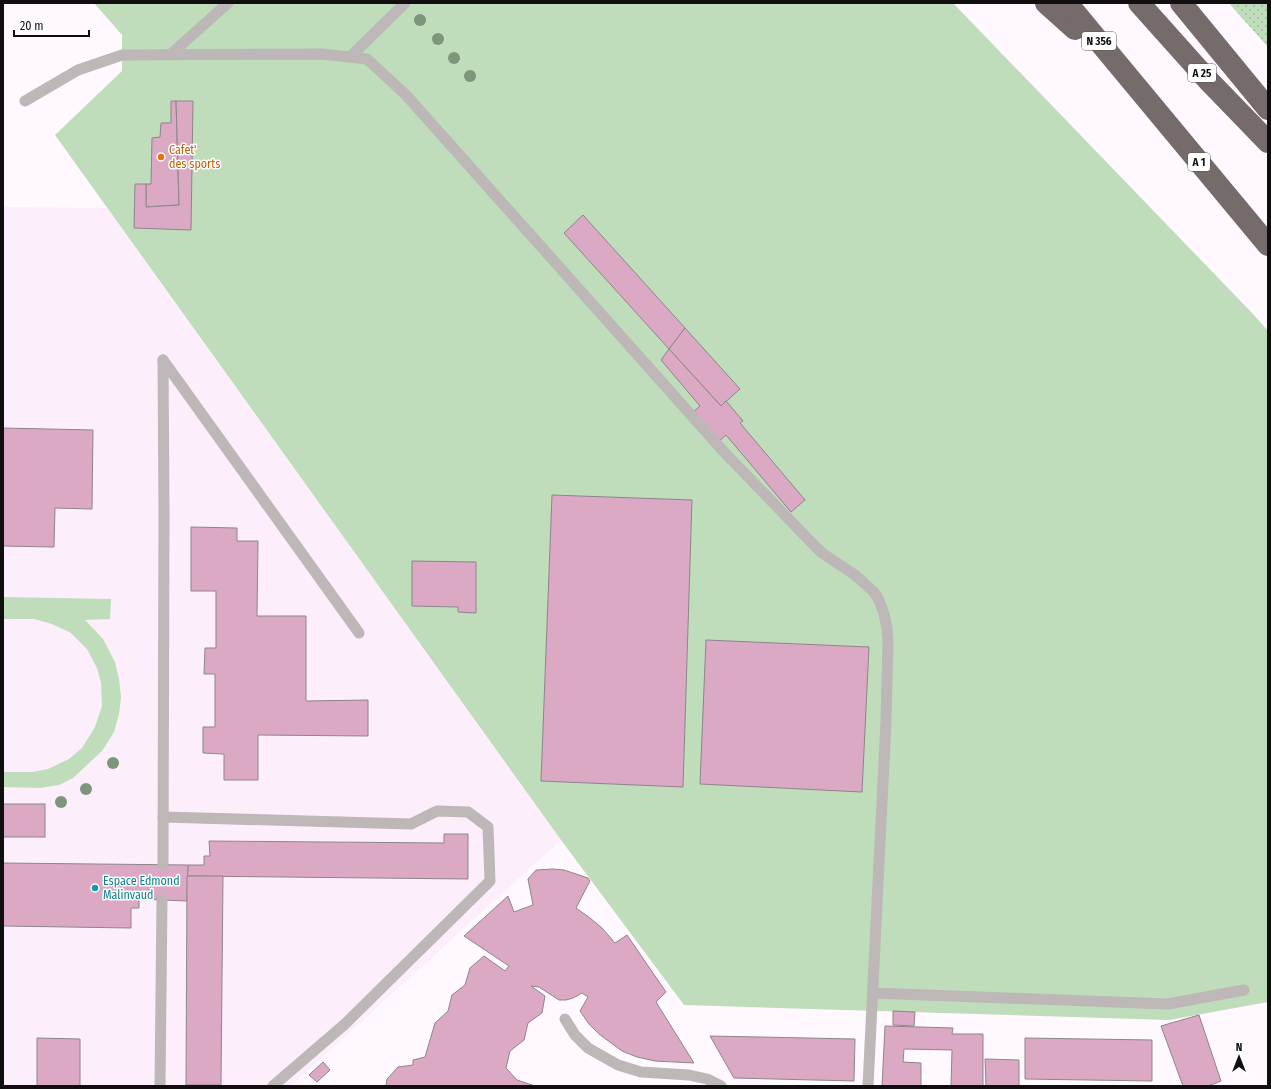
<svg xmlns="http://www.w3.org/2000/svg" width="1271" height="1089" font-family="'Fira Sans Condensed',sans-serif">
<style>
.built{fill:#fdeefc}
.grass{fill:url(#grass-dots)}
.garden{fill:#bfdcbb}
.building{fill:#dba9c4;stroke:#8e858a}
.lines{fill:none;stroke-linecap:round;stroke-linejoin:round}
.lane{stroke:#bdb7b8;stroke-width:11}
.highway{stroke:#756b6b;stroke-width:22}
.tree{fill:#7d957a}
.food-dot{fill:#e8710a;stroke:#fff;stroke-width:1.5}
.culture-dot{fill:#0f9aa8;stroke:#fff;stroke-width:1.5}
.labels{text-anchor:middle;dominant-baseline:central;stroke-width:3;stroke-linejoin:round;paint-order:stroke}
.shield{fill:#fff;stroke:#585658;stroke-width:1}
.shield-label{font-size:11px;font-weight:bold;fill:#110e10}
.food-label{font-size:12px;fill:#c56008;stroke:#fff;text-anchor:start}
.culture-label{font-size:12px;fill:#0d838f;stroke:#fff;text-anchor:start}
</style>
<defs>
<pattern id="grass-dots" width="8" height="8" patternUnits="userSpaceOnUse"><rect width="8" height="8" fill="#bfdcbb"/><path d="M2 2h.1M6 6h.1" fill="none" stroke="#a3bca0" stroke-width="1.8" stroke-linecap="round"/></pattern>
</defs>
<rect width="100%" height="100%" fill="#fff8ff"/>
<path class="built" d="M3 207 107 208 561 840 291 1086H3Z"/>
<path class="grass" d="M1229 3H1268V47L1234 9Z"/>
<g class="garden">
<path d="M94 3H953L1253 314 1268 331V1002L1169 1020 684 1005 561 840 55 135 122 71V35Z"/>
<path d="M3 597 111 599 110 619 85 620 103 639 115 662 119 679 121 697 119 714 114 732 102 751 73 778 59 785 40 788 3 787V772H33L48 769 69 759 82 748 95 727 102 706 101 683 97 668 87 649 71 633 52 624 34 619H3Z"/>
</g>
<g class="building">
<path d="M171 101H176L179 205 146 207V184H151L152 138 160 137 161 123H171Z"/>
<path d="M176 101H193L191 230 134 228 135 184H146V207L179 205Z"/>
<path d="M583 215 685 328 669 349 564 233Z"/>
<path d="M685 328 740 389 721 406 669 349Z"/>
<path d="M669 349 721 406 726 401 743 421 740 423 805 500 791 512 726 435 717 443 692 413 700 406 661 360Z"/>
<path d="M3 428 93 430 92 509 55 508 54 547 3 546Z"/>
<path d="M552 495 692 500 683 787 541 781Z"/>
<path d="M191 527 237 528V541H258L257 616H306V701L368 700V736L258 735V780H224V754L203 753V727H215V674H204L205 648H216V591H191Z"/>
<path d="M412 561 476 562V613L458 612V607L412 606Z"/>
<path d="M706 640 869 647 862 792 700 784Z"/>
<rect x="3" y="804" width="42" height="33"/>
<path d="M444 834H468V879L187 876 188 865H204V856H210L209 841 444 843Z"/>
<path d="M3 863 188 865 187 901 139 899V908H131V928L3 926Z"/>
<path d="M553 869 564 870 588 878 590 881 576 908 590 918 602 928 615 943 627 935 666 992 656 1002 694 1063 655 1061 637 1057 622 1051 599 1034 589 1024 580 1011 588 997 582 993 573 998 566 1000H559L539 987 531 986 545 996 542 1013 528 1023 524 1040 510 1051 506 1068 517 1080 535 1086H386L387 1079 398 1067 413 1065V1060L425 1057 435 1023 448 1011 452 995 465 985 470 968 484 956 505 971 509 966 464 936 508 896 514 912 533 905 528 879 536 870Z"/>
<path d="M187 876H223L221 1085H186Z"/>
<path d="M893 1011 915 1012 914 1026 893 1025Z"/>
<path d="M1199 1015 1221 1081 1208 1086H1183L1161 1026Z"/>
<path d="M885 1026 953 1028 952 1034H983V1086H951L952 1050 904 1049 903 1062 921 1063V1086H882Z"/>
<path d="M710 1036 855 1039 854 1081 734 1078Z"/>
<path d="M37 1038 80 1039V1086H37Z"/>
<path d="M1025 1038 1152 1040V1081L1025 1079Z"/>
<path d="M985 1059 1019 1060V1086H986Z"/>
<path d="M323 1062 330 1070 317 1082 309 1075Z"/>
</g>
<g class="lines">
<g class="lane">
<path d="M171 54 228 3"/>
<path d="M350 57 405 3"/>
<path d="M25 101 78 70 122 55 322 54 367 59 406 95 725 453 809 540 822 553 855 575 874 592 879 600 884 614 887 628 888 641 886 721 868 1086"/>
<path d="M163 360 359 633"/>
<path d="M163 817 411 824 437 811 468 812 488 827 490 881 345 1024 273 1086"/>
<path d="M163 865 164 511 163 360"/>
<path d="M873 993 1168 1004 1244 990"/>
<path d="M565 1019 575 1035 588 1048 618 1065 641 1072 689 1075 707 1079 721 1086"/>
<path d="M160 1086 162 900"/>
</g>
<g class="highway">
<path d="M1046 3 1075 29"/>
<path d="M1067 3 1268 245"/>
<path d="M1139 3 1207 79 1268 142"/>
<path d="M1181 3 1268 109"/>
</g>
</g>
<g class="tree">
<circle cx="420" cy="20" r="6"/>
<circle cx="438" cy="39" r="6"/>
<circle cx="454" cy="58" r="6"/>
<circle cx="470" cy="76" r="6"/>
<circle cx="113" cy="763" r="6"/>
<circle cx="86" cy="789" r="6"/>
<circle cx="61" cy="802" r="6"/>
</g>
<circle class="food-dot" cx="161" cy="157" r="4"/>
<circle class="culture-dot" cx="95" cy="888" r="4"/>
<g class="labels">
<g class="shield">
<rect x="1082" y="32" width="34" height="18" rx="3"/>
<rect x="1188" y="64" width="28" height="18" rx="3"/>
<rect x="1188" y="153" width="22" height="18" rx="3"/>
</g>
<g class="shield-label">
<text x="1099" y="41">N 356</text>
<text x="1202" y="73">A 25</text>
<text x="1199" y="162">A 1</text>
</g>
<g class="food-label">
<text x="169" y="150">Cafet'<tspan x="169" dy="14">des sports</tspan></text>
</g>
<g class="culture-label">
<text x="103" y="881">Espace Edmond<tspan x="103" dy="14">Malinvaud</tspan></text>
</g>
</g>
<rect width="1271" height="1089" fill="none" stroke="#110e10" stroke-width="8"/>
<g transform="translate(1239 1057)" stroke="#ffffff" stroke-width="3" paint-order="stroke">
<path d="M0-3L7 15L0 10L-7 15Z" fill="#110e10"/>
<text y="-6" font-size="11" font-weight="bold" text-anchor="middle" fill="#110e10">N</text>
</g>
<path d="M14 30v6h75v-6" fill="none" stroke="#110e10" stroke-width="2"/>
<text x="20" y="30" font-size="12" fill="#110e10" stroke="#ffffff" stroke-width="3" paint-order="stroke">20 m</text>
</svg>
